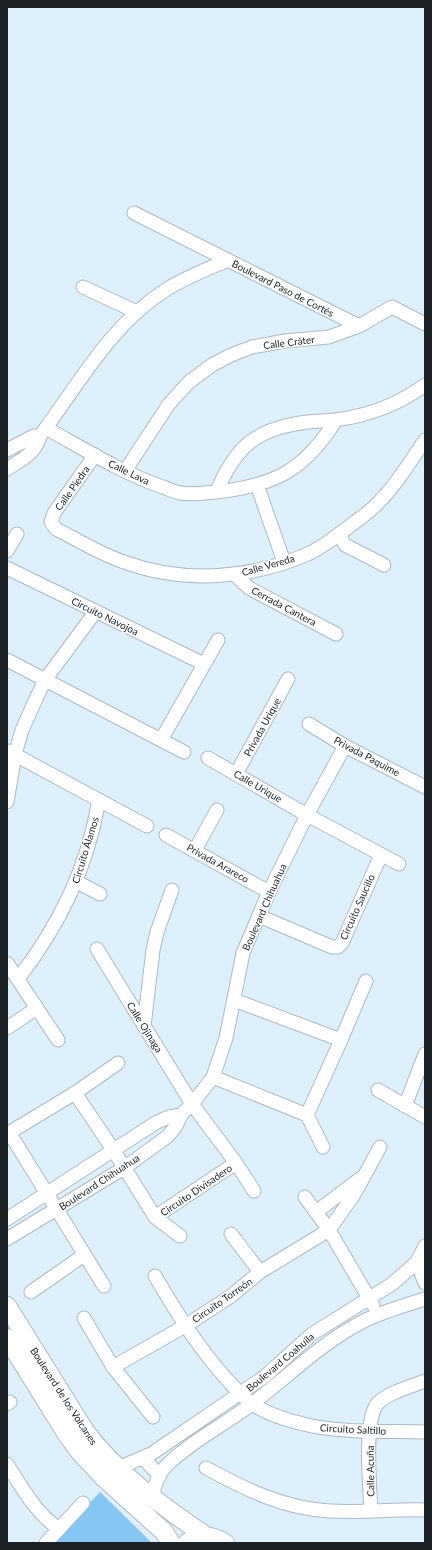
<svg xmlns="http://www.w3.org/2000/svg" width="432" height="1550" font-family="Lato,sans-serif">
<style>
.green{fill:#85c6f5}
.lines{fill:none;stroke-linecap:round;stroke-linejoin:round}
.street-casing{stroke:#aabac6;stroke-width:15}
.secondary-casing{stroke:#aabac6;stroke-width:20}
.street{stroke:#fff;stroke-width:13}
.secondary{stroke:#fff;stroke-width:18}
.labels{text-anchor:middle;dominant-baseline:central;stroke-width:3;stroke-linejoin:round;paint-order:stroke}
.street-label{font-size:10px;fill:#1b2125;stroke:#fff}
</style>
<rect width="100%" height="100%" fill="#dff0fd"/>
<path class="green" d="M100 1492 152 1543H52Z"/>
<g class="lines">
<g class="street-casing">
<g id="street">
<path d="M134 213 359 326"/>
<path d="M83 287 137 312"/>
<path d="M46 428C84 449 122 473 163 487 168 489 174 492 180 493 191 495 205 493 216 492 274 486 305 470 336 420"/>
<path d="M7 450 34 436H40"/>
<path d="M95 455 54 513 51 522 56 529C78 540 100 554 124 562 184 584 252 579 310 553 326 545 341 533 355 522 363 516 372 510 378 503 397 484 410 462 425 440"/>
<path d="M7 469C21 460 36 453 40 436 78 385 111 324 167 289 186 277 208 269 228 260"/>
<path d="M125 471 169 404 189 382 212 365 231 355 252 347 285 341 329 337 359 326 392 307 425 324"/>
<path d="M257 485 284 562"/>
<path d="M217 491C236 445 258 428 308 422 317 421 326 421 335 420 367 416 399 404 425 385"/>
<path d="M339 534 345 545 384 565"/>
<path d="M7 551 17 534"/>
<path d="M7 568 204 664"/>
<path d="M234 574 249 588 336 634"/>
<path d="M7 660 184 752"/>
<path d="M309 724 345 746 425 787"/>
<path d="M161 740 218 640"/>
<path d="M8 751 147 826"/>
<path d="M208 758 307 815 399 864"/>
<path d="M236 774 288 679"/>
<path d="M7 802 15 754 22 730 35 701 45 680 96 611"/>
<path d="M166 835 269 892"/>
<path d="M195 850 217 810"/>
<path d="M77 882 100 894"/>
<path d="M259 916 332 947H338L342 943 381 855"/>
<path d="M97 949 192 1104 236 1163 254 1191"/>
<path d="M7 963 58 1040"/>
<path d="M18 979C60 924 87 869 99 800"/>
<path d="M234 1000 341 1040 366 981"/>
<path d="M144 1026 153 950 157 932 172 890"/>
<path d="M7 1028 37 1008"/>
<path d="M213 1077 307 1115 323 1147"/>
<path d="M378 1090 425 1117"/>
<path d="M75 1093 114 1151 155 1217"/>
<path d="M405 1106 425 1054"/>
<path d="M307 1115 341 1040"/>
<path d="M305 1197 329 1230 373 1305"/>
<path d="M316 1212 361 1178"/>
<path d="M7 1219 157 1122 169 1117 181 1115"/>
<path d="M231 1234 260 1272"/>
<path d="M180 1236 155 1217 236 1163"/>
<path d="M7 1239 124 1168 168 1136 176 1126 181 1115 192 1104 213 1077 226 1038 243 953 269 892 307 815 345 746"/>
<path d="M417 1262 425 1283"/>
<path d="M155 1276C178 1315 199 1349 230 1383 237 1390 244 1398 252 1404 269 1415 293 1422 312 1426 349 1433 388 1431 425 1432"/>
<path d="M104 1286 12 1137V1131L75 1093 118 1063"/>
<path d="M31 1292 84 1255"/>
<path d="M84 1318 113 1367 153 1417"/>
<path d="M113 1367 185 1326 231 1296 260 1272 329 1230 355 1193 380 1147"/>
<path d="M7 1404 10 1402"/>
<path d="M143 1458 159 1475"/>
<path d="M7 1464C22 1488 36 1513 59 1529"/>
<path d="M206 1468C245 1489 285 1509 330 1511 361 1513 393 1509 425 1510"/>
<path d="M111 1471 151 1454 264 1377 312 1334 392 1284 417 1262 425 1246"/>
<path d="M152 1497C155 1485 158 1474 167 1465 190 1442 227 1423 253 1403 289 1376 320 1344 360 1323 380 1312 403 1306 425 1299"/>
<path d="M371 1511C370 1488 363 1419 378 1403 389 1392 410 1387 425 1381"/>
<path d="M46 1543 83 1503"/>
</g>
</g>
<g class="secondary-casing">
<g id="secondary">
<path d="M7 1306 85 1431C117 1474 162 1506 206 1536"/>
<path d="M7 1338 66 1433 79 1451 102 1476 164 1532 171 1543"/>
<path d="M187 1543C199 1534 213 1535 225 1543"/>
</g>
</g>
<use href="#street" class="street"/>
<use href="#secondary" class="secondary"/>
</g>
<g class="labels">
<g class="street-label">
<text transform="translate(283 288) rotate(27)">Boulevard Paso de Cortés</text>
<text transform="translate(289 342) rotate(-7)">Calle Cráter</text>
<text transform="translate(129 472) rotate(26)">Calle Lava</text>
<text transform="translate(72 488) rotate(-55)">Calle Piedra</text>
<text transform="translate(268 565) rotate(-16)">Calle Vereda</text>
<text transform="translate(284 606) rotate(28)">Cerrada Cantera</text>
<text transform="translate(105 616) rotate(26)">Circuito Navojoa</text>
<text transform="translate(262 727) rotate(-61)">Privada Urique</text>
<text transform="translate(367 756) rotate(28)">Privada Paquime</text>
<text transform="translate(258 786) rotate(30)">Calle Urique</text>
<text transform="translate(85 850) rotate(-73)">Circuito Álamos</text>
<text transform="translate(218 863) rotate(29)">Privada Arareco</text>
<text transform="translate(264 907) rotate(-66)">Boulevard Chihuahua</text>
<text transform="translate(357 907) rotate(-66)">Circuito Saucillo</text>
<text transform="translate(145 1027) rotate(58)">Calle Ojinaga</text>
<text transform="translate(99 1182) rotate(-33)">Boulevard Chihuahua</text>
<text transform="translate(196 1190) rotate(-34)">Circuito Divisadero</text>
<text transform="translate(222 1300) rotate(-35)">Circuito Torreón</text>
<text transform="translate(280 1362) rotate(-40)">Boulevard Coahuila</text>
<text transform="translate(64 1396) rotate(57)">Boulevard de los Volcanes</text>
<text transform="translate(353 1429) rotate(3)">Circuito Saltillo</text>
<text transform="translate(370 1471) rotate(-91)">Calle Acuña</text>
</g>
</g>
<rect width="432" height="1550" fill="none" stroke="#1b2125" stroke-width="16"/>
</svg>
